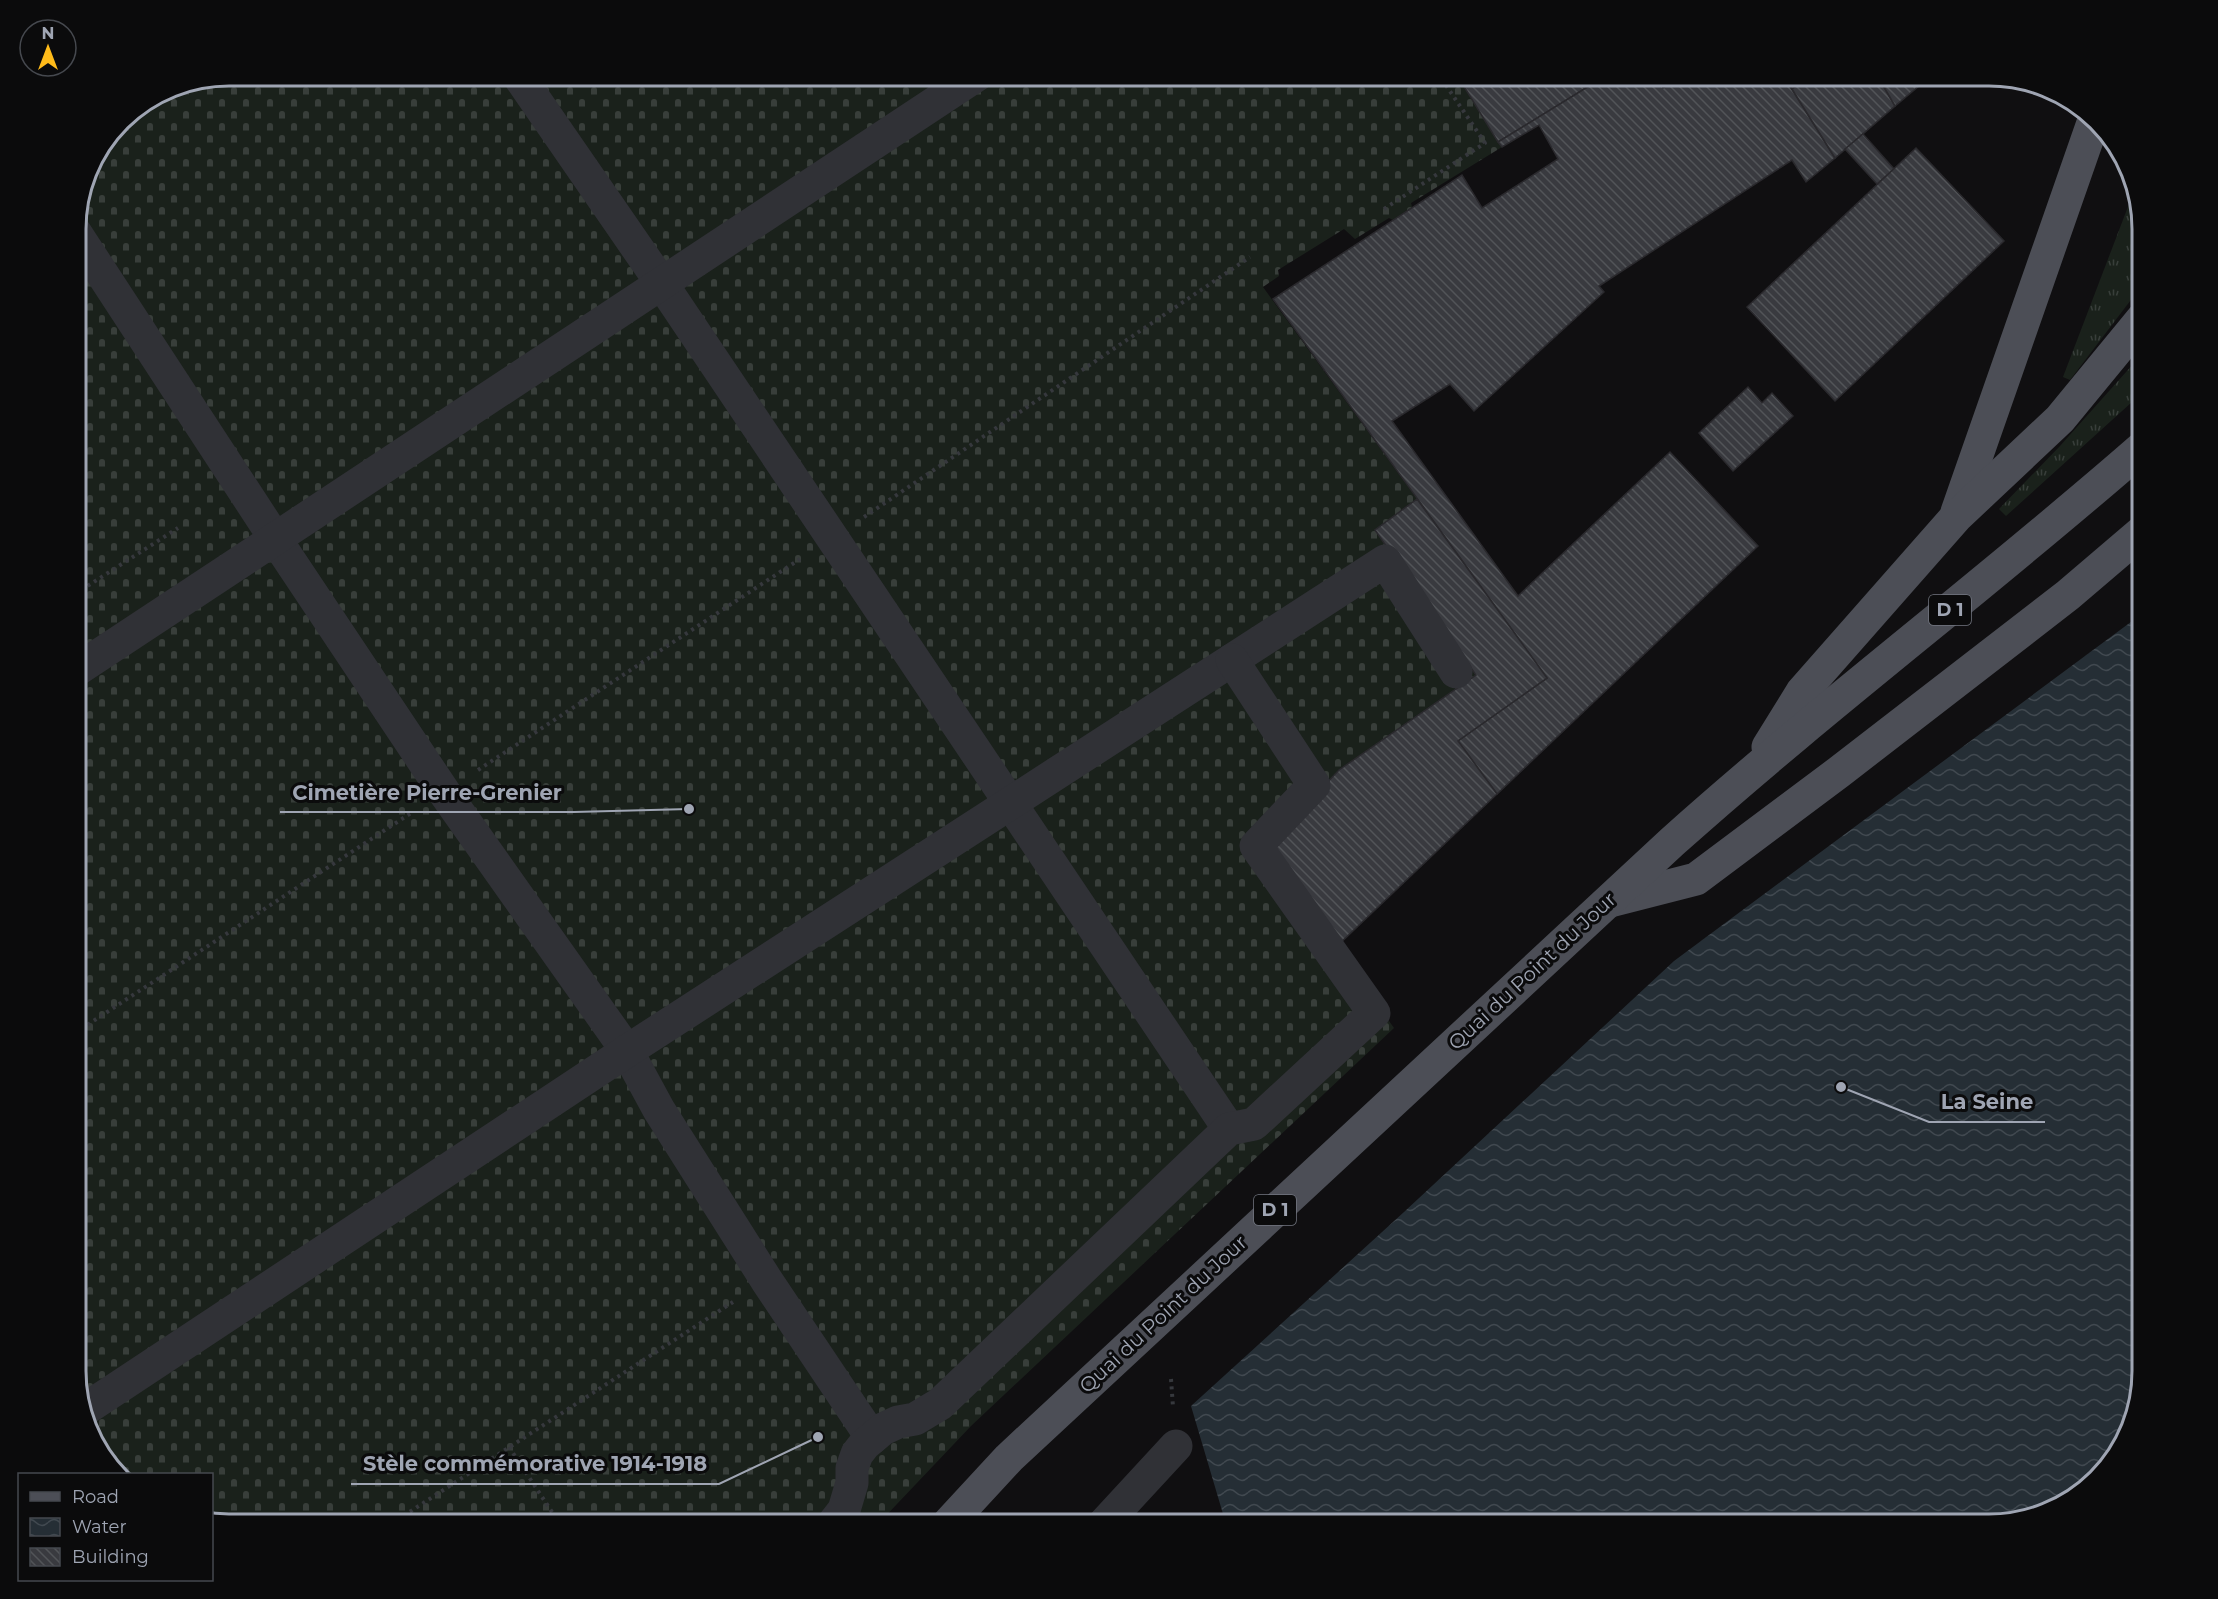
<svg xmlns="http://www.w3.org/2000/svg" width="2218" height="1599" font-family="Montserrat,sans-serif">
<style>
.grass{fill:url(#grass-tufts)}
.cemetery{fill:url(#cemetery-stones)}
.water{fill:url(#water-waves)}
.building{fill:url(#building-back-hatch);stroke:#2a292d;stroke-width:1.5}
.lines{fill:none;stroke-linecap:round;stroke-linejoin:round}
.path{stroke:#36383d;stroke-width:4;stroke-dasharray:3 4.5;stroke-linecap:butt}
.minor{stroke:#303136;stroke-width:33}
.major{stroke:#4c4e56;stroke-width:33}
.labels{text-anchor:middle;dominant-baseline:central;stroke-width:6;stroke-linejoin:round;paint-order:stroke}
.shield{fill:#0b0b0c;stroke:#737781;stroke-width:1.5}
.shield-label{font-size:18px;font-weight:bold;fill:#9fa5b3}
.street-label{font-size:20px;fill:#9fa5b3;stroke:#0b0b0c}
.rim{fill:none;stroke:#9fa5b3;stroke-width:3}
.leader{fill:none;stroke:#9fa5b3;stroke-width:2}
.callout-dot{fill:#9fa5b3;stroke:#0b0b0c;stroke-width:2}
.callout-label{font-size:21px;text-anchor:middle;font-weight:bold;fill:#9fa5b3;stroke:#0b0b0c;stroke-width:6;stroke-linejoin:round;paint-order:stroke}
</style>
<defs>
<pattern id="grass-tufts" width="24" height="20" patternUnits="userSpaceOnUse" patternTransform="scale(1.5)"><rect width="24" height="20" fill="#1a211b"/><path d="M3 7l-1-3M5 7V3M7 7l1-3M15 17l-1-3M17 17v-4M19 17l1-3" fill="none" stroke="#383e3a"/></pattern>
<pattern id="cemetery-stones" width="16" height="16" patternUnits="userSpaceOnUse" patternTransform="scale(1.5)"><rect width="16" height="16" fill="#1a211b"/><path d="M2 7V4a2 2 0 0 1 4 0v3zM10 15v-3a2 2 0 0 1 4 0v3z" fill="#383e3a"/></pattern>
<pattern id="water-waves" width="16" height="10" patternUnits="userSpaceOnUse" patternTransform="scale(1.5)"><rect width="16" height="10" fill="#252e35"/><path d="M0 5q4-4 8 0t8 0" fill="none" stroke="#414950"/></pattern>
<pattern id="building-back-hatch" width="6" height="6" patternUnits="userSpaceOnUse" patternTransform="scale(1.5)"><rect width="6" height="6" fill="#393a3f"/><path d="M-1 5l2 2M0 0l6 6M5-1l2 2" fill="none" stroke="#525458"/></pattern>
</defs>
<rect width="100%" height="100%" fill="#100f11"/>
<g class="grass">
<path d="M2134 191 2143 228V284L2070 380 2063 377Z"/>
<path d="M2143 353V392L2006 516 1999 509 2060 446Z"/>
</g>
<path class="cemetery" d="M228 75H1457L1502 147 1411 203 1412 207 1393 220 1389 218 1355 239 1344 229 1278 270 1279 276 1263 287 1417 499 1375 530 1476 675 1266 847 1394 1028 971 1426 878 1524H228L212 1521V1474H119L95 1447 75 1380V218L91 160 127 113 170 87Z"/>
<path class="water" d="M2143 613V1371L2135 1420 2112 1464 2058 1508 1990 1524H1226L1191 1406 1404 1212 1674 961Z"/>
<g class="building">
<path d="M1457 75H1607L1498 142Z"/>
<path d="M1607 75H1657L1663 88 1683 75H1783L1835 158 1806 182 1792 160 1599 286 1604 292 1474 411 1450 384 1392 421 1518 596 1670 452 1758 546 1497 794 1458 741 1547 678 1273 299 1462 175 1482 208 1558 159 1539 125 1502 147 1498 142Z"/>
<path d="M1783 75H1813L1792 89Z"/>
<path d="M1813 75H1877L1895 106 1835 158 1792 89Z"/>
<path d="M1877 75H1932L1895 106Z"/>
<path d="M1863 134 1894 169 1877 184 1845 149Z"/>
<path d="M1916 148 2004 241 1835 401 1747 307Z"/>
<path d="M1748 387 1762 403 1772 393 1793 416 1733 471 1699 433Z"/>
<path d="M1417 499 1547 678 1458 741 1497 794 1337 946 1266 847 1339 770 1476 675 1375 530Z"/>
</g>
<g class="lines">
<g class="path">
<path d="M1384 209 1485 143 1439 75"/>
<path d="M864 517 1250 257"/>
<path d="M75 594 178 528"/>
<path d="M478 770 800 559"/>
<path d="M75 1033 411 813"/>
<path d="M1171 1379 1173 1407"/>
<path d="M509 1447 560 1524"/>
<path d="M391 1524 733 1302"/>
</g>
<g class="minor">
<path d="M518 75 662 284 1229 1129"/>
<path d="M75 232 276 540 444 792 627 1051 659 1110 767 1281 872 1438"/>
<path d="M75 671 977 75"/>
<path d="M84 1410 627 1051 1385 561 1456 672"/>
<path d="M833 1524 844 1510 852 1483V1468L857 1454 864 1445 883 1429 898 1422 915 1419 940 1404 1229 1129 1254 1124 1374 1013 1256 846 1314 785 1232 660"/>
<path d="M1104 1524 1176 1446"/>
</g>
<g class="major">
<path d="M1957 512 2094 120"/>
<path d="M1768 747 1802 692 1956 517 2060 419 2143 318"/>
<path d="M1610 901 1696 879 1839 772 2068 595 2143 531"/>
<path d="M948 1524 1009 1458 1672 842C1825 705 1989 582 2143 447"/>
</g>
</g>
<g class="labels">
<g class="shield">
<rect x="1929" y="595" width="42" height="30" rx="4.5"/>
<rect x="1254" y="1195" width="42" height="30" rx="4.5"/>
</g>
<g class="shield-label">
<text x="1950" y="610">D 1</text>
<text x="1275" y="1210">D 1</text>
</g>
<g class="street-label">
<text transform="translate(1532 971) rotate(-43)">Quai du Point du Jour</text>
<text transform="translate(1163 1314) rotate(-43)">Quai du Point du Jour</text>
</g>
</g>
<path d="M0 0H2218V1599H0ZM229 86H1989A143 143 0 0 1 2132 229V1371A143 143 0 0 1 1989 1514H229A143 143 0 0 1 86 1371V229A143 143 0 0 1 229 86Z" fill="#0b0b0c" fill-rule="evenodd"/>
<path class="rim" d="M229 86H1989A143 143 0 0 1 2132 229V1371A143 143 0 0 1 1989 1514H229A143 143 0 0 1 86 1371V229A143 143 0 0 1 229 86Z"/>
<path class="leader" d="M689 809L574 812H280M1841 1087L1929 1122H2045M818 1437L719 1484H351"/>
<g class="callout-dot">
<circle cx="689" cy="809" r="6"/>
<circle cx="1841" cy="1087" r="6"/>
<circle cx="818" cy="1437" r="6"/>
</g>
<g class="callout-label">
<text x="427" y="800">Cimetière Pierre-Grenier</text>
<text x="1987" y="1109">La Seine</text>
<text x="535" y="1471">Stèle commémorative 1914-1918</text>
</g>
<rect x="18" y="1473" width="195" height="108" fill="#0b0b0c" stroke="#46494f" stroke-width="1.5"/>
<rect x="30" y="1492" width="30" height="9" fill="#4c4e56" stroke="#46494f" stroke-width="1.5"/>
<text x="72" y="1503" font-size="18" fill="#9fa5b3">Road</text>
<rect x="30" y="1518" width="30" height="18" fill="url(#water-waves)" stroke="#46494f" stroke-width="1.5"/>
<text x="72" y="1533" font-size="18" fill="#9fa5b3">Water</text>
<rect x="30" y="1548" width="30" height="18" fill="url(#building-back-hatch)" stroke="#46494f" stroke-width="1.5"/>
<text x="72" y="1563" font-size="18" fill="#9fa5b3">Building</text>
<g transform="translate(48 48)"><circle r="28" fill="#0b0b0c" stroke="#46494f" stroke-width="1.5"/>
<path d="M0-4.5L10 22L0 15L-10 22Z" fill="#ffbb1a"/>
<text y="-9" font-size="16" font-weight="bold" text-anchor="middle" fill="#9fa5b3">N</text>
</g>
</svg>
